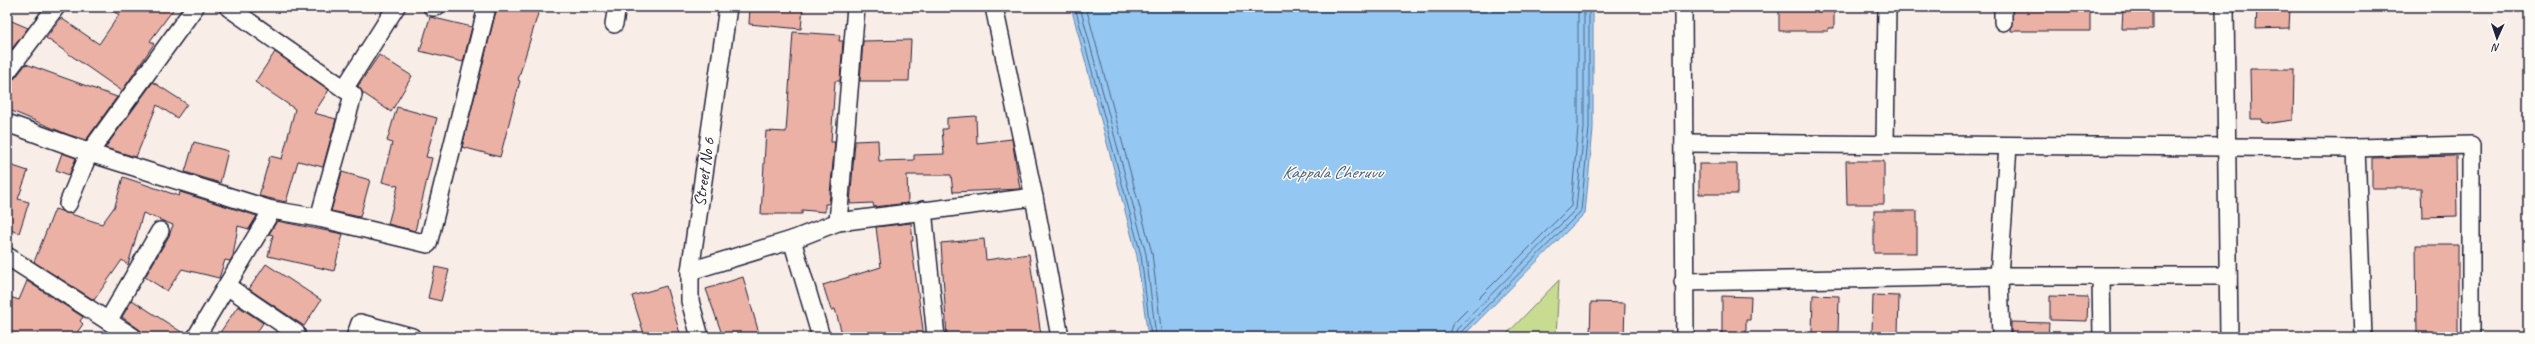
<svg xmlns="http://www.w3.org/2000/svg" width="2535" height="344" font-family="Caveat,sans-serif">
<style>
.green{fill:#c8dc91;stroke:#757f66}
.water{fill:#94c7f1;stroke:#6685a8}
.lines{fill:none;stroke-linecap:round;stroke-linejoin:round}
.shore{stroke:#506484;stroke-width:1}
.building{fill:#ebb1a5;stroke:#22223b}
.minor-casing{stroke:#22223b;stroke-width:20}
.minor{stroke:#fdfcf7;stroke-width:17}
.labels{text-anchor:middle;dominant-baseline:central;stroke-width:3;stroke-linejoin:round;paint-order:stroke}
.street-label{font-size:17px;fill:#22223b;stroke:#fdfcf7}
.water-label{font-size:18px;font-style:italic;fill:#4a5c7b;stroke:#fdfcf7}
</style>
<rect width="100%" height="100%" fill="#f9ede7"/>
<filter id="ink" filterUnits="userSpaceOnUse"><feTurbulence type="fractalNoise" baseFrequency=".025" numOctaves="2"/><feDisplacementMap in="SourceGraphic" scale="8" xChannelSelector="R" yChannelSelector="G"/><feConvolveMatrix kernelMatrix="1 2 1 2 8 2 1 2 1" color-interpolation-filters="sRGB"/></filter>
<g filter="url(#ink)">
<path class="green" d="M1559 280 1556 337H1504Z"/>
<path class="water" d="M1071 7H1593V129L1585 213 1462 337H1148L1137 256Z"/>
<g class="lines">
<g class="shore">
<path d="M1075 7 1141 255 1151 337"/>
<path d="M1080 7 1146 254 1156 337"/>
<path d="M1086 7 1152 253 1162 337"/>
<path d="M1448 337 1452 325 1571 206 1578 128V7"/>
<path d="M1454 337 1457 329 1576 209 1584 128V7"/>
<path d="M1459 337 1461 332 1581 211 1589 128V7"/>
</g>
</g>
<g class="building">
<path d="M107 7H175L150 41 154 44 122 91 46 38 61 18 99 44 119 15Z"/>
<path d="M497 7H540L518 80 520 81 500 157 462 147Z"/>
<path d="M750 7H803L801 29 749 24Z"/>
<path d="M1779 7H1834V28H1828V31H1779Z"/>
<path d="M2123 7H2153V29H2122Z"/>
<path d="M2257 7 2290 8 2289 28 2256 29Z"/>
<path d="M2013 8H2090V31H2011Z"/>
<path d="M430 17 472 27 463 62 420 51Z"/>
<path d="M7 19 28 28 7 55Z"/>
<path d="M793 32 840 35 839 41H843L840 81H835L831 142H835L829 204H825V212L802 210V214H761L766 131 786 132Z"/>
<path d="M911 40 909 81H860L863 41Z"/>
<path d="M275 52 329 90 314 113 336 119 323 167 298 161 286 202 259 196 270 156 282 159 295 109 255 82Z"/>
<path d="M379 55 412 76 391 112 363 93 358 86Z"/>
<path d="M26 64 117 97 86 140 69 135 7 109 8 82 15 78Z"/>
<path d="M2250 69H2294L2293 120 2271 123 2261 121V119H2251Z"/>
<path d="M153 82 187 104 177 118 157 105 136 157 105 148Z"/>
<path d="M397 107 437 118 426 157 432 158 415 231 388 224 398 186 382 182 392 143 387 141Z"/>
<path d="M976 116 977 143 1012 139 1020 189 953 192 951 175H907L908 203 874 207 873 203 850 204 855 141 878 140 879 161 914 160V155L944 154 942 129H947V118Z"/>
<path d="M194 142 228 151 220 183 185 172Z"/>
<path d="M62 153 76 158 69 175 56 170Z"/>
<path d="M2456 156 2457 216 2422 217 2421 188H2372V158Z"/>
<path d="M1846 161H1884V204H1847Z"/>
<path d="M7 164 28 171 18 199 29 202 19 233 7 229Z"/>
<rect x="1699" y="164" width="38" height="30"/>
<path d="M342 172 370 180 360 217 331 211Z"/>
<path d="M123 177 179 196 180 192 257 216 249 229 238 226 233 256 230 261 225 260 219 278 182 269 167 291 145 277 169 236 173 225 143 213 128 265 122 260 94 300 34 262 55 209 102 224 115 206Z"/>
<rect x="1874" y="211" width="43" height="42"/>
<path d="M277 221 343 234 334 271 268 256 273 235 269 234Z"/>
<path d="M911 223 913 241H911L924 337H843L835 309 831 310 823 285 881 267 876 227Z"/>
<path d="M984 239 986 260 1029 254 1041 335 1021 337H947L941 243Z"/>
<path d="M2416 245H2458V336H2417Z"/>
<path d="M266 264 321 300 304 326 249 289Z"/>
<path d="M435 267 449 270 441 301 428 298Z"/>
<path d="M743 277 760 337H723L706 289Z"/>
<path d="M27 281 83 317 80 321 83 324 74 337H7V296L19 300Z"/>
<path d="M666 286 681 337H645L632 296Z"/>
<path d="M1813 295 1839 296 1838 333H1812Z"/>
<path d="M1873 295 1899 296 1898 334 1872 333Z"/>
<path d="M1722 296 1751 297 1750 320H1746V337H1722Z"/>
<path d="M2050 296 2088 297 2087 321 2050 320Z"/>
<path d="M132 300 186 335V337H150L122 317Z"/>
<path d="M1591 302 1625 303 1624 337H1590Z"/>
<path d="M238 306 263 323 254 337H217Z"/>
<path d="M2011 322 2049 323 2048 337H2011Z"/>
</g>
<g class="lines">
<g class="minor-casing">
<g id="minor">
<path d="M432 7H436"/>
<path d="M994 7 1034 197"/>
<path d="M1683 7 1685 337"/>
<path d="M2003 7V22"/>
<path d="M2225 7 2229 337"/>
<path d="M614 24 617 7"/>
<path d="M7 72 56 7"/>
<path d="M344 89 396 7"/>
<path d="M7 123 99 156 272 210 319 218 353 95 228 7"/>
<path d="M1684 143 2356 148 2471 145V337"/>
<path d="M1885 144 1887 7"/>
<path d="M2356 148 2363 337"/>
<path d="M68 204 89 153 195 7"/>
<path d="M923 210 936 337"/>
<path d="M319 218 428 244 487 7"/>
<path d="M838 222 856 7"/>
<path d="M792 240 821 337"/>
<path d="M7 256 133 337"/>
<path d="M690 271 792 240 838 222 1034 197 1060 337"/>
<path d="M2101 277 2102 337"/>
<path d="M1683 282 1999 276H2228"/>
<path d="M227 286 296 333"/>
<path d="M108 321 160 231"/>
<path d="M196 337 272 210"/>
<path d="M355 337 360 323 412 337"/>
<path d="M700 337 690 301V271L728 7"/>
<path d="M2001 337 1999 276 2008 146"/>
</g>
</g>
<use href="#minor" class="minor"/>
</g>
</g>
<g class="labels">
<g class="street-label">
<text transform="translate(704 172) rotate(-82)">Street No 6</text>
</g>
<g class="water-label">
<text x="1332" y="172">Kappala Cheruvu</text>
</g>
</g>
<rect width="2535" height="344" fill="none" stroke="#fdfcf7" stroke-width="24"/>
<rect x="12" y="12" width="2511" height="320" fill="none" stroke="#22223b" stroke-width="1.5" filter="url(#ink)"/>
<g transform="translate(2497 38) rotate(183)" stroke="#fdfcf7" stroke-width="3" paint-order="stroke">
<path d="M0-3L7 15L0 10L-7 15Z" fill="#22223b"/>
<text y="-6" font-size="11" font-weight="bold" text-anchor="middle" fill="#22223b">N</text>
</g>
</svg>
